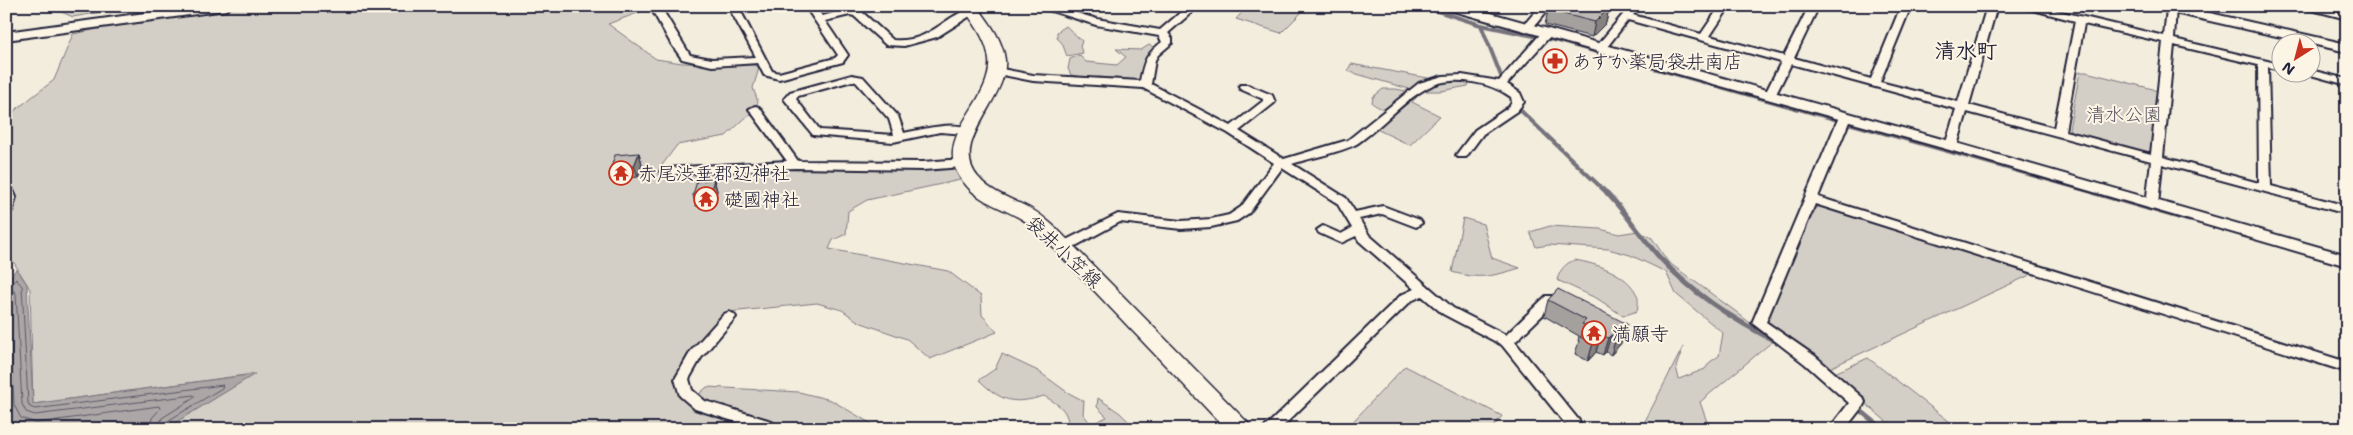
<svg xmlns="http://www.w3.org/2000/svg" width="2353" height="435" font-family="'Shantell Sans','Klee One',sans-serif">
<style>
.green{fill:#d4cfc6;stroke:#7b7880}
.water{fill:#aca7a6;stroke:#75727b}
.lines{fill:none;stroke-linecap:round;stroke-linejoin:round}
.shore{stroke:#595766;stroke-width:1}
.stream-far1{stroke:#75727b;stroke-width:4}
.stream{stroke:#75727b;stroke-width:5}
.minor-casing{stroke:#22223b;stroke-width:4}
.tertiary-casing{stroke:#22223b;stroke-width:4}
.secondary-casing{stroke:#22223b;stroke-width:3}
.minor{fill:#fcf5e5;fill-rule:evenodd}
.tertiary{fill:#fcf5e5;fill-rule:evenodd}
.secondary{fill:#fcf5e5;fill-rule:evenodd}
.wall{fill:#a4a09d;stroke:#22223b}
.shaded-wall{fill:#86827f;stroke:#22223b}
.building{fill:#bfbab6;stroke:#22223b}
.labels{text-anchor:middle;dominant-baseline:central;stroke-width:4;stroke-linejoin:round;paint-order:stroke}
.poi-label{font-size:19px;fill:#22223b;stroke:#fcf5e5;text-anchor:start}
.park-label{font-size:19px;fill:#575665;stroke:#fcf5e5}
.street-label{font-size:19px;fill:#22223b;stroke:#fcf5e5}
.quarter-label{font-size:21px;font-weight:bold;fill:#22223b;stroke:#fcf5e5}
</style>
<rect width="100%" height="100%" fill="#f3edde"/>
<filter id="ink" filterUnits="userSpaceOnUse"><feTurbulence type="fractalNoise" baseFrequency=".02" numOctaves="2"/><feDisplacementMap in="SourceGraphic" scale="10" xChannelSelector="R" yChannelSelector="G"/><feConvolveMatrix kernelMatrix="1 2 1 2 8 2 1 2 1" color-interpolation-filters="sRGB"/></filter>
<g filter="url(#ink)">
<g class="green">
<path d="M48 6H137L73 17Z"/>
<path d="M260 6H656L608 24 656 59 682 63 755 65 759 68 753 88 758 102 755 109 726 136 677 145 657 172 795 164 963 166 960 180 867 200 848 211 846 234 833 240 829 249 948 271 981 296 982 315 997 332 930 359 907 339 859 322 842 310 817 303 729 312 682 379 700 402V393L707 387 799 392 831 400 880 429H771L721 405H708L762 429H165L253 374 33 404 30 289 8 253 6 230V146L14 111 54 80 73 34 171 14Z"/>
<path d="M1248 6H1308L1281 33 1236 19Z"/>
<path d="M1066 26 1082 41 1080 47 1083 53 1067 56 1062 43 1057 38V32Z"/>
<path d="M1149 45 1156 48 1146 79 1140 80 1099 77 1089 78 1071 75 1068 69 1070 59 1079 55 1086 62 1117 65 1126 57 1116 49 1141 50Z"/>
<path d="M1351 64 1439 80 1470 78 1468 86 1441 91H1416L1350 72 1348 70Z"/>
<path d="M2080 72H2086L2153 89 2158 92 2151 151 2142 152 2075 134 2069 129Z"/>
<path d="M1383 89H1396L1420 94 1412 102 1440 116 1410 145 1372 127 1385 117 1404 106C1391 109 1385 113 1372 103L1373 97Z"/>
<path d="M1819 202 2032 274 1823 371 1759 323Z"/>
<path d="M1463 218 1483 224 1492 258 1520 268C1493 276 1480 280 1452 272Z"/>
<path d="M1550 226 1600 229 1619 234 1638 231 1652 238 1668 262 1735 311 1773 341 1700 402 1707 422 1718 429H1641L1683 347 1676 367 1679 379 1705 369 1710 362 1719 356 1723 333 1676 294 1666 272 1630 255 1608 249 1549 245 1536 247 1530 232Z"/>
<path d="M1575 260C1597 264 1627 273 1637 295 1639 299 1638 306 1637 311L1623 316 1598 299 1557 280C1560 270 1565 263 1575 260Z"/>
<path d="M1002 354 1038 371 1067 392 1084 401 1083 414 1091 424 1107 417 1097 407 1098 398 1120 413 1132 425 1129 429H1068C1070 411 1058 404 1044 396 1013 405 1002 402 979 380L995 369Z"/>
<path d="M1868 358 1959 429H1895L1858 397 1828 376Z"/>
<path d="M1405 366 1502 416 1492 429H1346Z"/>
</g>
<path class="water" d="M16 269 27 284 33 404 255 374 165 429H6V284Z"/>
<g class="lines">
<g class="shore">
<path d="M6 286 11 285 16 279 22 286 28 403 30 407 35 409 223 385 222 388 166 422 164 429"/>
<path d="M6 292 14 291 16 293 22 404 26 412 35 415 194 395V398L162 418 157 429"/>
<path d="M6 299 9 302 14 405 21 418 36 423 159 406 160 409 152 418 150 429"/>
</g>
<g class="stream-far1">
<path d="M1422 6 1481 25 1558 41 2099 194"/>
<path d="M1481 25 1503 81"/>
<path d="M1516 106 1608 194"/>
</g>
<g class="stream">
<path d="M1607 193C1627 214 1642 238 1661 259 1694 295 1735 321 1779 343"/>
<path d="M2095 193 2189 220"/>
<path d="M1856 407 1883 429"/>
</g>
<g class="minor-casing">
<g id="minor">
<path d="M652 6H666L662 9 690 55 712 59 756 57 728 6H738L772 71 779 73 835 58 838 55 805 6H815L822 16 850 9 862 12 893 40C929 43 941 19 969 9H977L978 11 937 37 904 46 886 45 854 16 850 15 825 21 848 55 843 62 779 79 764 75 758 63 712 66 682 59 670 42 651 8Z"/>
<path d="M1036 6H1053L1097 19 1160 30 1188 6H1199L1168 33 1172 38V43L1158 55 1155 60 1151 84 1231 126 1263 101V99L1240 89 1239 87 1240 85H1248L1272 95 1275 102 1273 104 1239 131 1284 159 1348 140 1419 83 1443 76 1462 75 1499 81 1543 31H1551V35L1507 84 1520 93 1524 102 1517 111 1483 134 1466 157H1458L1456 155 1475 130 1509 107 1512 102 1511 97C1490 82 1451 74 1427 88 1404 100 1380 128 1358 143 1346 151 1307 159 1292 164L1346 198 1355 212 1383 206 1420 220 1422 223 1416 227 1382 214 1359 219 1369 235 1453 308 1506 335 1546 296H1556L1558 299 1556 302 1515 342 1577 418 1580 422 1577 426 1572 428 1567 426 1502 345 1443 314 1422 296 1411 301 1280 429H1263L1401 295 1414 289 1359 241 1356 236 1341 243 1319 233 1317 230 1323 226 1341 234 1352 228 1337 203 1282 168 1249 213 1237 221 1211 227 1181 229 1120 222 1068 250H1058L1057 247 1058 244 1118 214 1181 221 1211 219 1229 215 1241 207 1274 163 1228 133 1143 88 1033 81 993 73 992 71 993 69 997 68 1033 75 1140 81C1144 62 1145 55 1162 42L1159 36 1096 25Z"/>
<path d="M1540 6H1551L1531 30H1523V26Z"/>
<path d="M1630 6H1640L1633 15 1701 34 1720 6H1730L1710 36 1784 56 1809 6H1819L1794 58 1871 79 1901 6H1911L1880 82 1958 102 1987 6H1997L1969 105 2054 128 2075 21 2018 6H2037L2164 36 2167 9 2168 7H2176L2174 39 2280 64V70L2268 67 2271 186 2347 206V214L2162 164 2158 205 2152 209 2148 208 2146 205 2151 161 1967 112 1957 146 1955 148H1947L1945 146 1956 109 1791 64 1774 98H1766L1764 96 1781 62 1628 20 1604 51H1596V47ZM2084 24 2163 42 2151 154 2065 131ZM2174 45 2258 65 2259 183 2163 157Z"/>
<path d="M2296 6H2316L2347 13V19Z"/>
<path d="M2310 70 2347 79V85L2300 72H2310Z"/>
<path d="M852 75 863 77 898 116 904 133C920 130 959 119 972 131L966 134 940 132 893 142 813 135 784 99 790 92ZM852 81 856 82 889 119 894 135 820 130 796 99 798 96Z"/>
<path d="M755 106 759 107 798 161 923 162 962 159 968 163 962 167 923 170 795 168 662 175 660 172 666 168 787 161 749 109Z"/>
<path d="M1845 114 1851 117 1818 197 2347 362V372L1815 204 1766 322 1815 356 1863 398 1865 402 1863 406 1845 429H1829L1849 403 1805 364 1752 323 1839 117Z"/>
<path d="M6 183 10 184 16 197 12 211 6 215Z"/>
<path d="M729 312 734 314 736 317 701 358 689 379 692 390 705 401 768 420 777 425 779 429H759L695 409 680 396 675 379 691 351 724 314Z"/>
</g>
</g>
<g class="tertiary-casing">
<g id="tertiary">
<path d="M196 6H232L226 10 6 40V32Z"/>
<path d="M1445 6H1466L1956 143 2347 255V266L1946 149 1446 9Z"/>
<path d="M2155 6H2179L2347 44V52L2161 10Z"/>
</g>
</g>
<g class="secondary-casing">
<path id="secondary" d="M962 6H977C989 22 1003 40 1005 60 1009 98 948 142 978 177 991 193 1013 199 1031 209 1041 214 1049 222 1058 230L1248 423 1251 429H1226L1044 238C1036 230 1028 222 1018 217 1000 207 979 201 966 185 925 139 993 105 989 60 987 39 973 23 962 6Z"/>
</g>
<use href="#minor" class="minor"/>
<use href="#tertiary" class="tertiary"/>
<use href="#secondary" class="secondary"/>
</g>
<g class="wall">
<path d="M1609 8 1606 23 1592 37 1545 25 1548 10Z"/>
<path d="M639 153 642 164 638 177 615 179 611 168Z"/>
<path d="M714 179 717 191 713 205 696 206 693 195Z"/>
<path d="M1558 289 1623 341 1611 355 1606 352 1603 355 1596 352 1588 361 1575 354 1579 341H1578L1579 336 1544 316 1548 300Z"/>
</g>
<g class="shaded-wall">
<path d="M1609 8 1606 23 1592 37 1595 22Z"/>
<path d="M639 153 642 164 638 177 634 166Z"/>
<path d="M714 179 717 191 713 205 710 194Z"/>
<path d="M1627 324 1623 341 1611 355 1616 337Z"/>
<path d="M1601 335 1596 352 1588 361 1593 343Z"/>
<path d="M1611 335 1606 352 1603 355 1608 338Z"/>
</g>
<g class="building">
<path d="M1553 6H1603L1609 8 1595 22 1548 10Z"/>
<path d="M639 153 634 166 611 168 615 155Z"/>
<path d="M714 179 710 194 693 195 697 181Z"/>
<path d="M1558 289 1627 324 1616 337 1611 335 1608 338 1601 335 1593 343 1580 337 1589 327 1582 324 1586 320 1548 300Z"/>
</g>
</g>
<defs>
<g id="pharmacy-ring" transform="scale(1.25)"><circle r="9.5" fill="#fcf5e5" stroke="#c8321e" stroke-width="1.5"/><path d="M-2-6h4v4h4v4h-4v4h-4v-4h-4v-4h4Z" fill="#c8321e"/></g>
<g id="temple-ring" transform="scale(1.25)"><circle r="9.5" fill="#fcf5e5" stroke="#c8321e" stroke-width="1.5"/><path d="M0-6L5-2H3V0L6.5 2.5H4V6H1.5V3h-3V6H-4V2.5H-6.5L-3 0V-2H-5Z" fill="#c8321e"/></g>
</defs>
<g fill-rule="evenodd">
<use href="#pharmacy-ring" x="1555" y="61"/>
<use href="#temple-ring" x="621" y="173"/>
<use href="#temple-ring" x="706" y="199"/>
<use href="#temple-ring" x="1594" y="333"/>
</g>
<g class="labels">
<g class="poi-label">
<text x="1572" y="61">あすか薬局袋井南店</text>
<text x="638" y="173">赤尾渋垂郡辺神社</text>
<text x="724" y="199">礎國神社</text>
<text x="1612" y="333">満願寺</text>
</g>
<g class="park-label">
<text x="2124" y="114">清水公園</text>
</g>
<g class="street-label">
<text transform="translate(1064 252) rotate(43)">袋井小笠線</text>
</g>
<g class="quarter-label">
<text x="1966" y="51">清水町</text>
</g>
</g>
<rect width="2353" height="435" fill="none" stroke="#fcf5e5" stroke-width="25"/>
<rect x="12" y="12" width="2328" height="410" fill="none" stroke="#22223b" stroke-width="2" filter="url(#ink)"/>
<g transform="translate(2296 58) rotate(216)"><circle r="24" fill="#fcf5e5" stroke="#a5a1a1"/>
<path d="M0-4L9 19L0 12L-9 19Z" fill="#c8321e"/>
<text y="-8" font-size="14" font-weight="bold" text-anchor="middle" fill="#22223b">N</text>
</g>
</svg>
